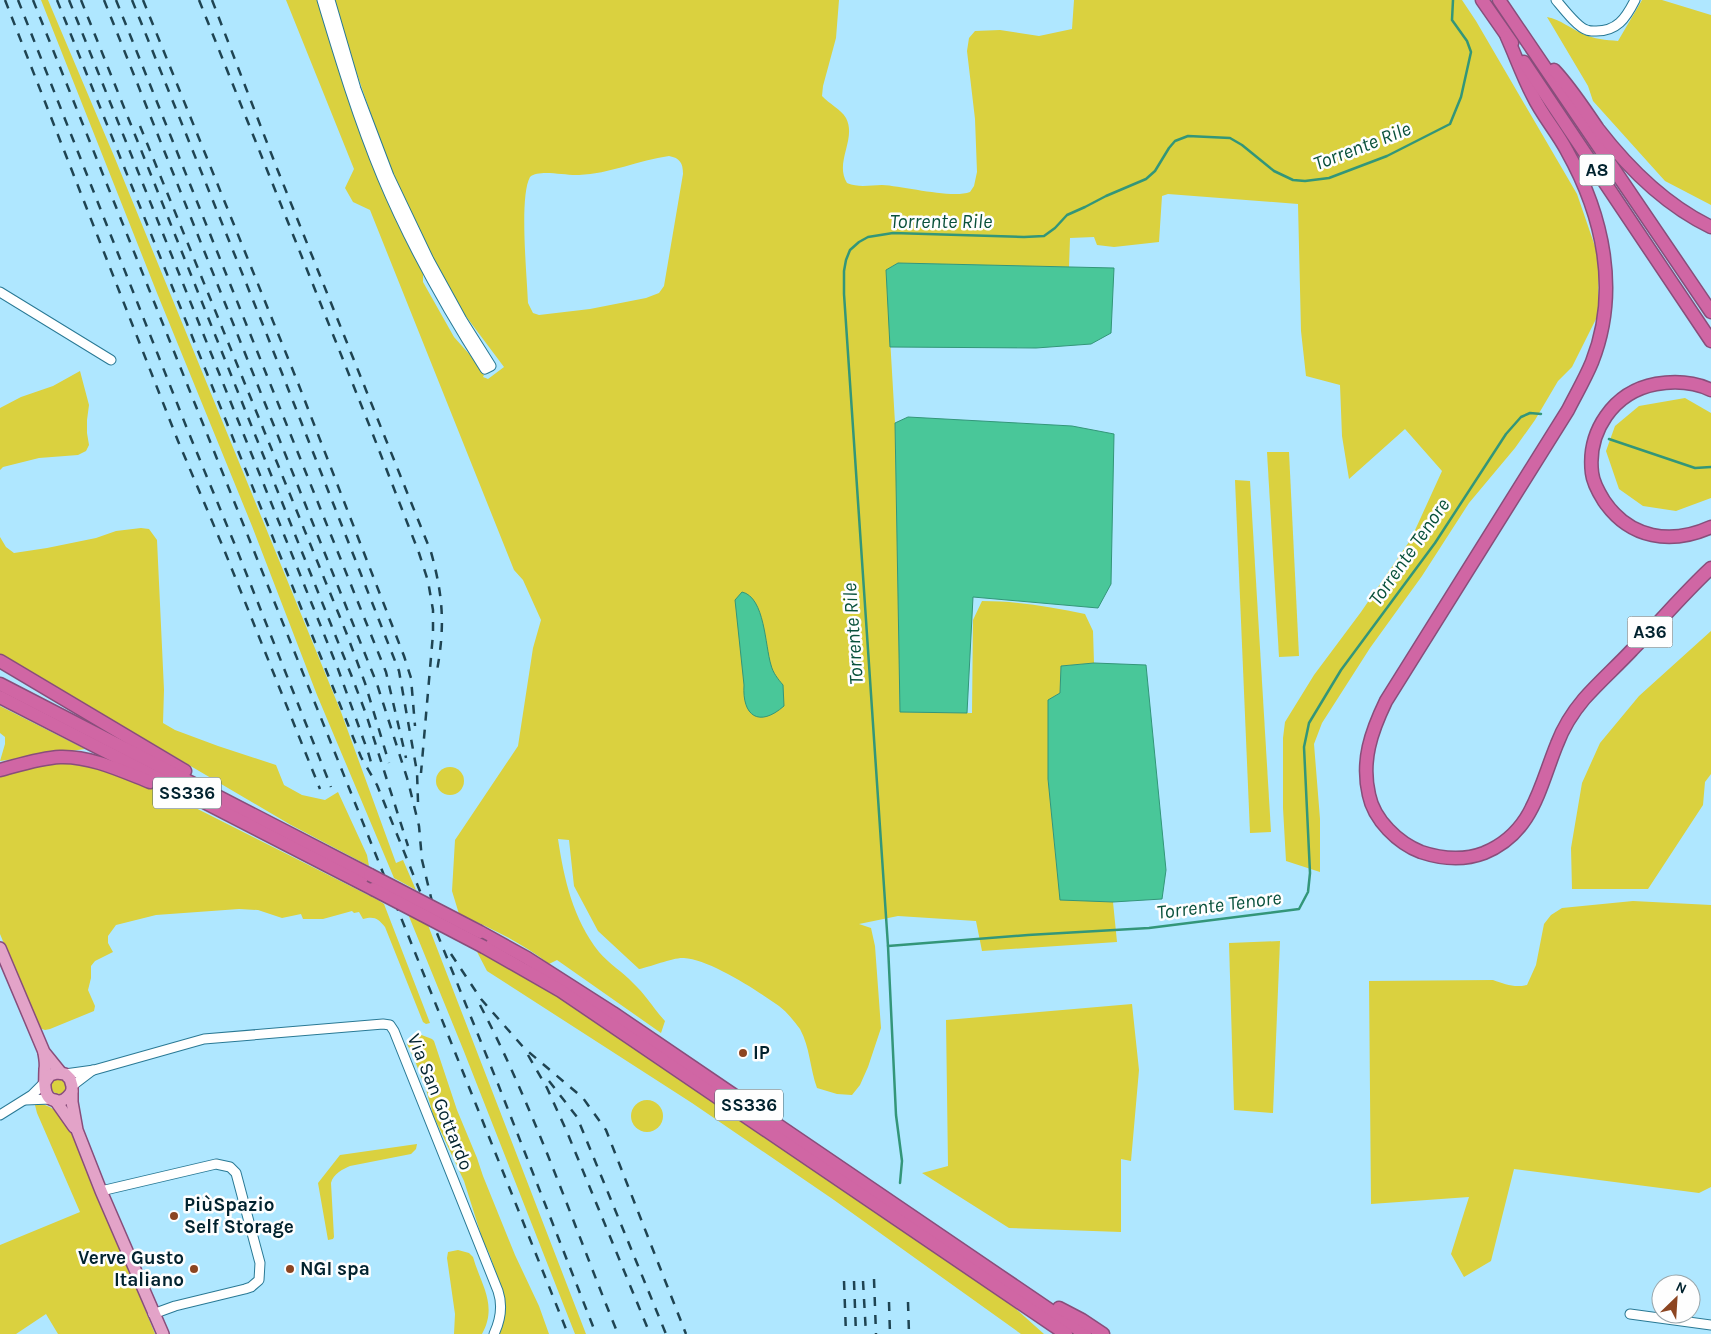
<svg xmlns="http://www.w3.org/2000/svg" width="1711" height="1334" font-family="Karla,sans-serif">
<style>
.green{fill:#dad13f;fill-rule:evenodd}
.water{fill:#49c799;stroke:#339679}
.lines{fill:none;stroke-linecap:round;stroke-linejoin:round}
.stream{stroke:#339679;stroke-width:2.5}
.minor-casing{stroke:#297995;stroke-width:11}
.major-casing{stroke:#884e7b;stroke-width:14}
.highway-casing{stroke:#884e7b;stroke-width:15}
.minor{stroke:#fff;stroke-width:9}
.major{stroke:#e3a3c8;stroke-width:11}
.highway{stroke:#d066a4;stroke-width:12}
.rail{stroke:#1f4452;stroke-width:2.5;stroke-dasharray:9 9;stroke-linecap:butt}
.highway-bridge-casing{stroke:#884e7b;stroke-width:15;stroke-linecap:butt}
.highway-bridge{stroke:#d066a4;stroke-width:12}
.poi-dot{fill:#8c4521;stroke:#fefefe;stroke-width:2}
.labels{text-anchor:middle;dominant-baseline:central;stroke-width:5;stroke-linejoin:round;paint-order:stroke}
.shield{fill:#fefefe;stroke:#4d646c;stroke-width:1}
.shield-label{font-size:18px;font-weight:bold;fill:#01222e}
.poi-label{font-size:19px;font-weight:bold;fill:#01222e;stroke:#fefefe;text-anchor:start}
.street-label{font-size:19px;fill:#01222e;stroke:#fefefe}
.water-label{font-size:20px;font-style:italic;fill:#09513b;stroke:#fefefe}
</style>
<rect width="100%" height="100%" fill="#afe7ff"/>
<g class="green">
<path d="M41 0H48L114 156 341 712 396 863 403 860 416 890 394 878 317 695 252 526 157 293Z"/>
<path d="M286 0H317L350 106 396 217 423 272V282L454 337 470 355 484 375 483 377 488 379 504 367 462 311 415 224 384 152 347 45 334 0H839L836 38 823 86 822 96C829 104 841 109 846 118 857 139 834 162 847 183 859 188 870 185 882 185 904 186 952 199 970 192L974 186 977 172 975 119 967 51 969 38 975 31 1000 30 1039 36 1072 29 1074 0H1462L1476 21 1577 194 1599 258 1598 315 1572 367 1558 381 1535 420 1515 448 1469 503 1422 576 1370 648 1322 723 1314 744 1320 819V872L1286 861 1283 808V738L1285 722 1314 675 1361 612 1411 539 1442 471 1405 429 1349 479 1342 436 1340 385 1306 376 1301 331 1298 204 1168 194 1162 196 1159 242 1114 247 1097 245 1094 237 1070 238 1069 267 898 263 886 270 895 423 900 712 972 713 973 620 982 601C1017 601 1051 607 1085 614L1093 631 1094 663 1061 666 1060 693 1048 700V779L1060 899 1113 902 1117 942 982 951 976 921 898 916 859 924 871 928 875 946 881 1028 868 1067 860 1085 852 1095 837 1094 817 1088C810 1069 810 1047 800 1029 794 1021 787 1012 779 1006 758 991 709 959 684 958 674 957 650 967 639 969L598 931 574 886 569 840 558 839C564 879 573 919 599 952 609 964 623 972 633 983 645 994 654 1009 665 1021L661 1033 557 960 549 964C521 942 490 928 459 914L452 891 455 840 518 746 533 648 541 620 523 580 514 570 370 210 353 202 345 188 354 169ZM669 156C680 158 683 163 683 174L664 286 659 293 646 298 590 309 539 315 533 313 528 303C527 276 519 197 530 177 540 169 565 176 579 175 609 174 639 160 669 156Z"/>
<path d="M1642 0H1662L1711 15V205L1665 181 1593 101 1588 86 1547 17C1561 20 1570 28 1583 34 1594 39 1606 40 1618 41Z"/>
<path d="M80 371 89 405 87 420V433L89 445 86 451 78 455 39 458 3 467 0 470V408L21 397 53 386Z"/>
<path d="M1685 398 1711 413V498L1676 511 1643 506 1619 489 1606 451 1615 426 1639 406Z"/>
<path d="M1267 452H1289L1299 656 1279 657Z"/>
<path d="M1235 480 1250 481 1271 832 1250 833Z"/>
<path d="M141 528 149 529 157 540 164 690 163 723 175 730 218 746 276 765 284 785 302 795 325 800 338 792 367 855 369 866 291 825 0 654V537L6 547 14 553 47 548 96 538 116 531Z"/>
<path d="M1711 631V774L1705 782 1703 805 1648 889H1572L1571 848 1582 783 1600 743 1639 696Z"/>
<path d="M0 706 85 749 0 761 5 744V737L0 733Z"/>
<path d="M39 763H89L150 785 378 900 384 904 430 1023 426 1024 423 1022 385 927C378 918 374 916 363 919L359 912 354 913 352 911 323 919H303L301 914 282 918 258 910 239 909 156 915 116 925 108 936V943L113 952 95 961 91 966V978L88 990 95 1006 94 1011 50 1029 45 1030 39 1028 0 934V773Z"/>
<circle cx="450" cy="781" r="14"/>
<path d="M1633 901 1711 905V1187L1699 1193 1514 1169 1491 1261 1464 1277 1451 1254 1469 1197 1371 1204 1369 981 1493 980C1505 984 1514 988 1527 985L1536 965 1544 924 1551 915 1562 908Z"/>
<path d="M408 914 428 925 586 1334H575L463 1049Z"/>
<path d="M1280 941 1273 1113 1234 1110 1229 943Z"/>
<path d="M475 948 550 990 982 1284 1015 1308 1044 1334H1021L834 1200 692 1103 487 971Z"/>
<path d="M1132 1004 1139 1070 1131 1161 1121 1159V1232L1009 1228 922 1173 948 1166 946 1020Z"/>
<path d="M419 1034 432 1039 434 1041 457 1110 477 1158 483 1176 515 1255 539 1306 549 1334H495L501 1290 498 1278 489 1253 483 1241 464 1181 433 1115 426 1089 413 1056 407 1044 408 1041Z"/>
<circle cx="59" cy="1086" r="8"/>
<circle cx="647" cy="1116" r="16"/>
<path d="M42 1104C59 1109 66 1122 75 1137L155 1334H58L46 1314 16 1334H0V1245L80 1212 37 1113 35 1105Z"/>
<path d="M417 1144 416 1149 411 1154 350 1166C343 1169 333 1174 331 1183L334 1237 333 1239 328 1240 318 1183 340 1155Z"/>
<path d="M458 1250 469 1253 473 1257C481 1285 498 1305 482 1334H454L455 1314 447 1258 448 1252Z"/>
</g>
<g class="water">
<path d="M898 263 1114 268 1111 333 1091 344 1036 348 890 347 886 270Z"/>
<path d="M908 417 1072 426 1114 434 1111 584 1098 608 973 597 967 713 900 712 895 423Z"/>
<path d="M742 592C765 597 765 646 771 665 773 673 778 679 783 685L784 706C759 728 742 716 744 685L735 600Z"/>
<path d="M1094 663 1146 665 1166 870 1162 899 1113 902 1060 900 1048 779V700L1060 693 1061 666Z"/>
</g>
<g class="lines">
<g class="stream">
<path d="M1609 439 1695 468 1711 467"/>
<path d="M888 946 1028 935 1149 928 1299 909 1308 892 1310 873 1304 747 1309 723 1341 670 1435 543 1506 434 1521 417 1530 413 1541 414"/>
<path d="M900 1183 902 1161 896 1115 888 946 844 294V271L846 260 850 250 859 242 868 237 893 233 1024 237 1044 236 1055 228 1067 215 1085 207 1106 196 1146 179 1155 171 1169 148 1175 141 1188 136 1230 138 1242 145 1274 171 1293 180 1305 181 1329 178 1387 156 1450 124 1461 97 1471 52 1467 41 1452 20 1453 0"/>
</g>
<g class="minor-casing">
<g id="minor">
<path d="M322 0C340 60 358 119 382 177 410 244 446 308 485 369L491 366 462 320 429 260 389 176 356 89 330 0"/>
<path d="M1556 0C1562 7 1578 28 1587 30 1589 31 1592 31 1594 31 1617 32 1626 18 1635 0"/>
<path d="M0 292 111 360"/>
<path d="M65 1074 94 1070 204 1039 383 1024 390 1025 394 1031 498 1291C503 1306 501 1319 494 1334"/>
<path d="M72 1086 93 1070"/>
<path d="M25 1100 51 1099"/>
<path d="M0 1115 32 1095 45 1082"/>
<path d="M101 1191 216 1164 230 1167 236 1173 260 1263 259 1280 251 1287 245 1289 175 1306 153 1314"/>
<path d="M1630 1314 1711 1325"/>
</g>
</g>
<g class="major-casing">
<g id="major">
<path d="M0 948 44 1052 61 1073"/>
<path d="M44 1053C45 1059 46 1064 45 1069 45 1081 41 1102 60 1101 66 1100 69 1096 72 1091"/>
<path d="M45 1082 50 1075 57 1073 65 1074 70 1079 72 1086V1102L77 1130 101 1191 163 1334"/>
<path d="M55 1100 74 1127"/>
</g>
</g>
<g class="highway-casing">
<g id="highway">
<path d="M1482 0 1512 43"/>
<path d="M1499 0 1711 312"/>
<path d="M1507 37C1516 57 1523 77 1533 96 1542 115 1557 132 1567 151 1603 215 1620 291 1592 362 1585 379 1576 394 1568 410L1386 701C1371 732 1361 761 1369 795 1374 820 1398 843 1421 852 1442 859 1463 861 1484 853 1533 833 1539 788 1557 744 1563 728 1573 712 1584 699 1599 682 1616 667 1632 650 1659 623 1683 594 1711 568"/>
<path d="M1524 62 1711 341"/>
<path d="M1554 70C1571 88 1584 109 1598 129 1629 169 1665 205 1711 227"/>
<path d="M1711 390C1694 382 1674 381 1656 384 1613 392 1587 432 1592 473 1593 483 1599 493 1604 501 1630 539 1671 545 1711 527"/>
<path d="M0 661 185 771"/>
<path d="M0 684 370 875"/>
<path d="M0 697 373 889"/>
<path d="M0 770C19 765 40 758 60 757 91 756 122 771 150 782"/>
<path d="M480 932 527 958 613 1013 1085 1334"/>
<path d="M484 947 561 991 1066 1334"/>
<path d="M1059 1308 1082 1320 1103 1334"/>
</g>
</g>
<use href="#minor" class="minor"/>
<use href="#major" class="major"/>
<use href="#highway" class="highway"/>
<g class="rail">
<path d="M5 0 178 441 223 547 320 789"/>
<path d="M18 0 188 431 235 545 331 787"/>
<path d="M33 0 568 1334"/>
<path d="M57 0 361 757 377 785 498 1084 596 1334"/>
<path d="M69 0 338 669 368 752 373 769"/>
<path d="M81 0 352 677 366 714 408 846"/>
<path d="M104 0 377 684 408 781 419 826 422 860 435 914"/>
<path d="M116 0 386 672 406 758"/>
<path d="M132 0 265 330 399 671 417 772 418 802"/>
<path d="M143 0 298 383 404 656 411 678 415 726"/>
<path d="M199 0 370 427 419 553 428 581 433 610V634L421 773"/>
<path d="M212 0 276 166 431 552C444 599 445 629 436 676"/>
<path d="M140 126 346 632 365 683 389 763"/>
<path d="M451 954 481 999 524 1048 583 1098 606 1130 686 1334"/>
<path d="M480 1005C535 1110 573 1224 618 1334"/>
<path d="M528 1055 547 1088 567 1132 650 1334"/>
<path d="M549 1081 577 1117 666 1334"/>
<path d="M874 1279 876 1334"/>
<path d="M844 1281 846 1334"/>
<path d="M854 1281 856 1334"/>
<path d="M863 1281 866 1334"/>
<path d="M889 1302 890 1334"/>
<path d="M908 1302 909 1334"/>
</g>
<g class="highway-bridge-casing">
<g id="highway-bridge">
<path d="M370 875 480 932"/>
<path d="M373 889 484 947"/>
</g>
</g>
<use href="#highway-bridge" class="highway-bridge"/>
</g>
<g class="poi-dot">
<circle cx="743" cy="1053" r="5"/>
<circle cx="174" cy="1216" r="5"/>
<circle cx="194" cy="1269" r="5"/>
<circle cx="290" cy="1269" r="5"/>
</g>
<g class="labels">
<g class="shield">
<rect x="1579.5" y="154.5" width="35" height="31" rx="4"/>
<rect x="1627.5" y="616.5" width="45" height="31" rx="4"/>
<rect x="153" y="777.5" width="68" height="31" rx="4"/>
<rect x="715" y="1089.5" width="68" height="31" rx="4"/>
</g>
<g class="shield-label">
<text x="1597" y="170">A8</text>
<text x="1650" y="632">A36</text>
<text x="187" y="793">SS336</text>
<text x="749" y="1105">SS336</text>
</g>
<g class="poi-label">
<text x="753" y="1053">IP</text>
<text x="184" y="1205">PiùSpazio<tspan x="184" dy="22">Self Storage</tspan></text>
<text x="184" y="1258" text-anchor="end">Verve Gusto<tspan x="184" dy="22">Italiano</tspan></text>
<text x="300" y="1269">NGI spa</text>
</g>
<g class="street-label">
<text transform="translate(440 1102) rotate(68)">Via San Gottardo</text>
</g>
<g class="water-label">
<text transform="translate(1362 146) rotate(-21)">Torrente Rile</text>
<text x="941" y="221">Torrente Rile</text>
<text transform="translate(1409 552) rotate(-55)">Torrente Tenore</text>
<text transform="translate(853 634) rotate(-94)">Torrente Rile</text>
<text transform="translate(1219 905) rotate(-7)">Torrente Tenore</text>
</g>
</g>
<g transform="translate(1676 1299) rotate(25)"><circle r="24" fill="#fefefe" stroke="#99a6ab"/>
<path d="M0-4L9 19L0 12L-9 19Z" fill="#8c4521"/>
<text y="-8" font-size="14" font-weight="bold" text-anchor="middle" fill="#01222e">N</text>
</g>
</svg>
